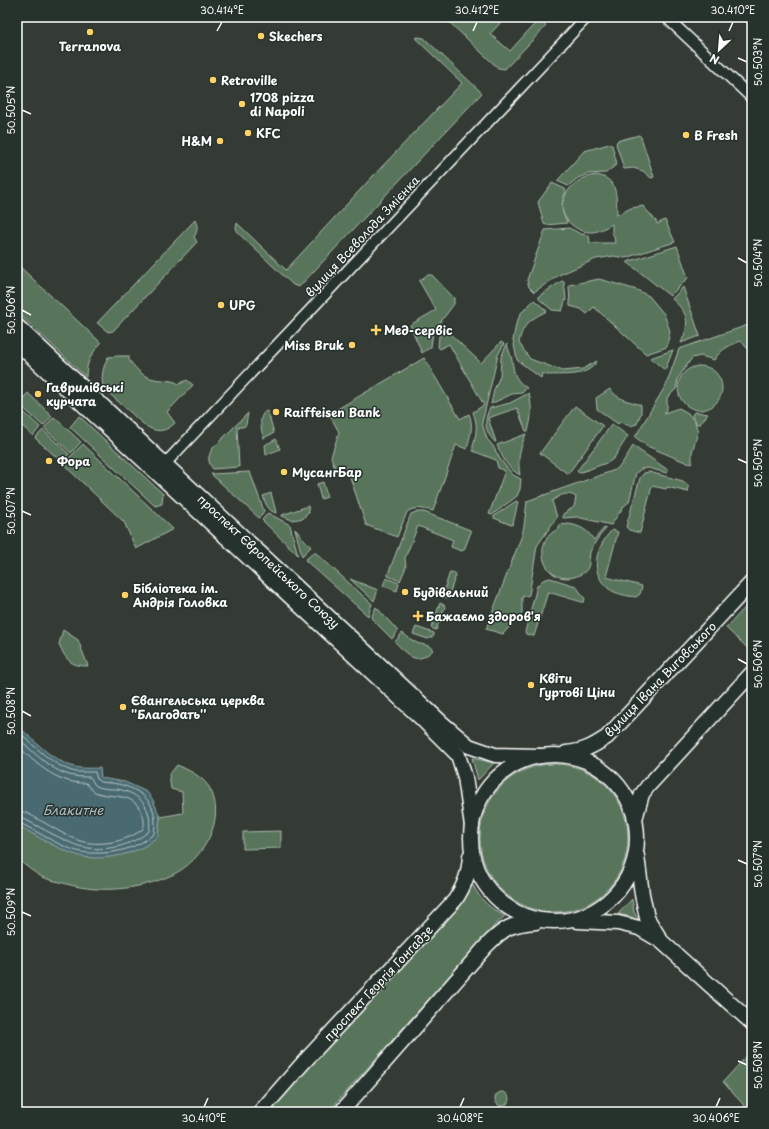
<svg xmlns="http://www.w3.org/2000/svg" width="769" height="1129" font-family="'Playpen Sans',sans-serif">
<style>
.green{fill:#58745b;stroke:#acbaad}
.water{fill:#4a6b71;stroke:#92a6aa}
.lines{fill:none;stroke-linecap:round;stroke-linejoin:round}
.shore{stroke:#b7c4c6;stroke-width:1}
.street-casing{stroke:#fff;stroke-width:13}
.secondary-casing{stroke:#fff;stroke-width:17}
.street{stroke:#26332d;stroke-width:10}
.secondary{stroke:#26332d;stroke-width:14}
.ticks{fill:none;stroke:#fff;stroke-width:1.5}
.poi-dot{fill:#ffd166;stroke:#26332d;stroke-width:1.5}
.labels{text-anchor:middle;dominant-baseline:central;stroke-width:3;stroke-linejoin:round;paint-order:stroke}
.poi-label{font-size:12px;font-weight:bold;fill:#fff;stroke:#26332d;text-anchor:start}
.street-label{font-size:12px;fill:#fff;stroke:#26332d}
.water-label{font-size:13px;font-style:italic;fill:#aebcbf;stroke:#26332d}
.neatline{fill:none;stroke:#fff;stroke-width:1.5}
.ticks-label{font-size:10px;text-anchor:middle;fill:#fff}
</style>
<rect width="100%" height="100%" fill="#333b34"/>
<filter id="ink" filterUnits="userSpaceOnUse"><feTurbulence type="fractalNoise" baseFrequency=".025" numOctaves="2"/><feDisplacementMap in="SourceGraphic" scale="8" xChannelSelector="R" yChannelSelector="G"/><feConvolveMatrix kernelMatrix="1 2 1 2 8 2 1 2 1" color-interpolation-filters="sRGB"/></filter>
<g filter="url(#ink)">
<g class="green">
<path d="M446 17H506L490 34 510 51 539 19 546 26 505 69 498 68 449 22Z"/>
<path d="M418 37 424 38 482 93 299 287 293 285 238 233 236 228 237 223 286 270 373 176 462 83 415 38Z"/>
<path d="M639 135 641 137 654 177 651 178 643 171 633 168 624 169 616 144 617 141Z"/>
<path d="M609 144 612 145 617 164 606 173 588 174 578 178 568 186 557 181 584 151Z"/>
<path d="M596 175C619 179 616 196 617 215L631 208 643 206 656 221 657 224 665 220 675 242 625 258 614 256 596 259 559 275 534 292 529 287 527 280 545 230 569 228 581 234 589 235 590 243H615L614 236 612 233V224C606 227 599 232 592 232 577 233 560 219 562 203 563 200 565 197 566 194 573 182 583 177 596 175Z"/>
<path d="M552 183 565 189 566 191C561 204 560 209 567 222V223L546 225 544 224 538 202Z"/>
<path d="M195 220C198 226 198 231 194 237L197 242 113 331 108 332 97 323Z"/>
<path d="M677 246 688 278 670 296 627 262Z"/>
<path d="M17 264 101 343C91 354 86 363 86 377L17 312Z"/>
<path d="M427 275H432L454 298V304L433 332 431 347 422 353 410 325 436 310 419 281Z"/>
<path d="M599 279 637 290 649 296 664 314 670 331 667 347 646 354 594 307 587 314 581 309 570 306 569 285Z"/>
<path d="M562 281 564 282 566 299 562 311 552 310 539 299V296Z"/>
<path d="M683 287 700 336 681 343C690 322 689 314 672 299Z"/>
<path d="M534 300 547 311C531 319 522 324 519 343L530 359 563 371 583 369 597 361C587 378 565 374 547 375L542 373 541 378 517 360 513 340 516 324 521 313Z"/>
<path d="M748 325H752V354L741 341C730 345 721 349 714 360L701 356 692 358 678 378 676 389 667 398V410L664 413 679 408 688 413 695 422 698 432 692 452V463L690 464 647 446 635 437 666 385 679 349Z"/>
<path d="M443 329 446 330 481 363 501 342 504 344 498 355 482 423 487 439 493 446 500 459 513 475 521 479 520 489 517 496 492 515 489 514 505 471 498 468 496 460 473 451C472 444 476 438 476 431 477 424 475 418 473 412L484 405 449 344 440 349 438 347 439 336Z"/>
<path d="M507 344C508 349 511 355 512 360 514 374 515 380 527 388L522 393 512 394 491 404 494 390 500 376 501 357Z"/>
<path d="M673 350 665 370 650 358Z"/>
<path d="M119 356H129V360C134 366 141 375 148 377 159 382 170 378 179 384L187 380 193 385 167 412 175 423C157 440 144 425 130 412 121 404 113 397 104 389 100 377 103 368 108 357Z"/>
<path d="M424 358 460 419 469 414C474 426 470 436 467 449L456 445 433 511C424 509 415 506 407 512L397 537 366 525 347 468 336 472 331 457 339 432 329 414Z"/>
<circle cx="700" cy="388" r="22"/>
<path d="M610 389C617 400 630 401 641 405V413L637 424 630 426 620 422 618 424 597 409 596 398Z"/>
<path d="M28 393 52 416 43 426 18 403Z"/>
<path d="M529 393C532 406 532 418 528 431H526L517 408 488 418 496 442H495C485 432 483 421 490 408L510 403Z"/>
<path d="M17 406 40 427 33 436 17 421Z"/>
<path d="M575 406 603 426 568 474 540 453Z"/>
<path d="M266 411 268 412 274 433 263 438C262 429 257 417 266 411Z"/>
<path d="M696 412 708 414 700 424H697L692 416 693 413Z"/>
<path d="M248 413 246 425 243 427H237L239 467 213 469C207 461 208 457 212 449Z"/>
<path d="M79 416 163 494 162 504 155 506 70 427Z"/>
<path d="M54 417 81 442 71 453 44 428Z"/>
<path d="M612 424 628 436 614 458 609 462 579 473 577 471Z"/>
<path d="M43 430 69 454 62 462 35 438Z"/>
<path d="M526 434C520 448 517 459 520 475 508 469 502 457 497 445Z"/>
<path d="M276 439 280 449 266 455 265 445Z"/>
<path d="M83 444 173 529 136 549 124 522 63 464Z"/>
<path d="M633 446 668 470 667 473 648 468 641 469 636 473 629 502 624 506 611 525 577 517 563 518V514L574 507 576 497C567 491 560 495 552 501L557 517 537 546 529 595 522 597V613L503 634 486 629 522 535 524 526 527 501 615 470 621 465Z"/>
<path d="M250 472 264 511 259 518 211 474Z"/>
<path d="M649 472 683 481 689 486 688 492 667 487 666 489 652 486 640 533 629 530 626 527 640 478 644 473Z"/>
<path d="M323 482 327 497 321 499 317 484Z"/>
<path d="M271 493 276 512V513C268 511 265 503 263 496Z"/>
<path d="M516 501 518 502 513 524 511 525 494 518V516Z"/>
<path d="M308 506 309 513 306 514 304 518 292 520 282 516V515Z"/>
<path d="M416 512H424L470 530 471 532 464 550 461 551 451 547 453 540 418 526 405 558 406 567 400 581 388 576V574L411 514Z"/>
<path d="M268 513 290 525 298 555 262 520Z"/>
<path d="M569 524C580 526 588 530 594 540L604 528 606 529C599 536 594 543 590 552 589 557 590 563 588 567 586 574 574 578 567 578 540 578 533 538 559 529V525Z"/>
<path d="M295 529 311 547 302 556Z"/>
<path d="M612 530 618 532 606 577 642 586 640 594 636 597C627 596 616 594 609 589 588 572 596 547 612 530Z"/>
<path d="M313 553H316L372 604 368 616 305 560Z"/>
<path d="M450 572 455 573 456 575 448 597 447 598 442 596Z"/>
<path d="M386 578 399 583 397 591 383 586Z"/>
<path d="M550 578 576 586 585 599 584 602H582L548 592 534 636 526 634 525 632 537 586 543 580Z"/>
<path d="M350 579 378 590 374 601Z"/>
<path d="M752 600V652L726 628Z"/>
<path d="M440 603 444 605 445 607 436 630 431 628Z"/>
<path d="M376 607 398 631 392 639 371 618Z"/>
<path d="M416 627 434 633V636L428 639 413 634Z"/>
<path d="M63 630 78 640 88 666C70 666 66 660 59 644Z"/>
<path d="M402 633C406 636 411 639 415 642 422 646 428 643 433 650 415 667 408 655 395 642Z"/>
<path d="M472 758 494 763 478 780Z"/>
<circle cx="554" cy="838" r="74"/>
<path d="M177 765C187 769 203 777 209 787 228 818 203 861 172 875 137 891 96 894 60 882 54 881 47 879 42 877 33 872 25 865 17 859V825L53 845 158 836 160 817 183 813 182 792 171 789 169 775Z"/>
<path d="M281 831V848L243 849V832Z"/>
<path d="M473 885C480 900 491 909 505 916L496 924 328 1112H268Z"/>
<path d="M632 899 634 912 640 922 632 917 618 914Z"/>
<path d="M752 1050V1112H750L723 1082Z"/>
<circle cx="502" cy="1099" r="7"/>
</g>
<path class="water" d="M17 725C34 740 52 761 75 767 82 769 92 768 100 768L101 778 125 782 147 792 153 800 160 817 158 836C153 840 148 844 143 847 127 856 98 861 80 856 61 851 35 835 17 825Z"/>
<g class="lines">
<g class="shore">
<path d="M17 730C32 744 55 768 76 772 82 772 89 772 95 772L97 779 100 782C108 783 117 783 125 786 149 794 158 809 154 834 137 848 116 854 94 853 90 853 85 853 81 852 62 848 38 832 20 823L17 822"/>
<path d="M17 737C32 751 53 773 74 776 79 777 85 777 90 777 92 779 93 783 95 785 100 789 111 789 117 789 140 793 153 808 149 831 132 846 105 852 83 847 78 846 73 844 69 842 53 835 38 826 22 818L17 817"/>
<path d="M17 745C32 760 51 778 73 782 77 783 82 783 86 783 89 786 91 790 95 792 112 799 133 791 142 813 144 819 145 823 143 829 127 841 104 846 84 842 71 839 57 830 45 823 36 819 27 811 17 811"/>
</g>
<g class="street-casing">
<g id="street">
<path d="M666 17 752 98"/>
<path d="M161 468 587 17"/>
</g>
</g>
<g class="secondary-casing">
<g id="secondary">
<path d="M17 326 442 723 469 746 495 755 540 756"/>
<path d="M17 343 420 717 458 755 465 777 472 826"/>
<path d="M566 753C584 751 592 747 607 737L752 582"/>
<circle cx="554" cy="838" r="83"/>
<path d="M635 819 642 794 648 786 752 673"/>
<path d="M637 856 642 894 647 918 660 939"/>
<path d="M578 921 618 923 639 928 661 941 752 1023"/>
<path d="M260 1112 303 1063 455 900C465 885 469 873 470 856"/>
<path d="M341 1112 487 945C505 927 511 924 536 922"/>
</g>
</g>
<use href="#street" class="street"/>
<use href="#secondary" class="secondary"/>
</g>
</g>
<path class="ticks" d="M217 31 222 22M473 31 477 22M729 31 733 22M738 58 747 62M22 110 31 114M738 258 747 263M22 310 31 315M738 459 747 463M22 511 31 515M738 659 747 664M22 711 31 716M738 860 747 864M22 912 31 916M738 1061 747 1065M204 1107 208 1098M460 1107 464 1098M716 1107 720 1098"/>
<g class="poi-dot">
<circle cx="90" cy="32" r="4"/>
<circle cx="261" cy="36" r="4"/>
<circle cx="213" cy="80" r="4"/>
<circle cx="242" cy="104" r="4"/>
<circle cx="248" cy="133" r="4"/>
<circle cx="686" cy="135" r="4"/>
<circle cx="220" cy="141" r="4"/>
<circle cx="221" cy="305" r="4"/>
<path d="M374 324h4v4h4v4h-4v4h-4v-4h-4v-4h4z"/>
<circle cx="352" cy="345" r="4"/>
<circle cx="38" cy="394" r="4"/>
<circle cx="276" cy="412" r="4"/>
<circle cx="49" cy="461" r="4"/>
<circle cx="284" cy="472" r="4"/>
<circle cx="405" cy="592" r="4"/>
<circle cx="125" cy="595" r="4"/>
<path d="M416 610h4v4h4v4h-4v4h-4v-4h-4v-4h4z"/>
<circle cx="531" cy="685" r="4"/>
<circle cx="123" cy="707" r="4"/>
</g>
<g class="labels">
<g class="poi-label">
<text x="269" y="36">Skechers</text>
<text x="90" y="46" text-anchor="middle">Terranova</text>
<text x="221" y="80">Retroville</text>
<text x="250" y="97">1708 pizza<tspan x="250" dy="14">di Napoli</tspan></text>
<text x="256" y="133">KFC</text>
<text x="694" y="135">B Fresh</text>
<text x="212" y="141" text-anchor="end">H&amp;M</text>
<text x="229" y="305">UPG</text>
<text x="384" y="330">Мед-сервіс</text>
<text x="344" y="345" text-anchor="end">Miss Bruk</text>
<text x="46" y="387">Гаврилівські<tspan x="46" dy="14">курчата</tspan></text>
<text x="284" y="412">Raiffeisen Bank</text>
<text x="57" y="461">Фора</text>
<text x="292" y="472">МусангБар</text>
<text x="133" y="588">Бібліотека ім.<tspan x="133" dy="14">Андрія Головка</tspan></text>
<text x="413" y="592">Будівельний</text>
<text x="426" y="616">Бажаємо здоров'я</text>
<text x="539" y="678">Квіти<tspan x="539" dy="14">Гуртові Ціни</tspan></text>
<text x="131" y="700">Євангельська церква<tspan x="131" dy="14">''Благодать''</tspan></text>
</g>
<g class="street-label">
<text transform="translate(362 236) rotate(-47)">вулиця Всеволода Змієнка</text>
<text transform="translate(269 561) rotate(43)">проспект Європейського Союзу</text>
<text transform="translate(660 679) rotate(-46)">вулиця Івана Виговського</text>
<text transform="translate(378 983) rotate(-47)">проспект Георгія Гонгадзе</text>
</g>
<g class="water-label">
<text x="73" y="809">Блакитне</text>
</g>
</g>
<rect width="769" height="1129" fill="none" stroke="#26332d" stroke-width="44"/>
<g transform="translate(719 50) rotate(206)" stroke="#26332d" stroke-width="3" paint-order="stroke">
<path d="M0-3L7 15L0 10L-7 15Z" fill="#ffffff"/>
<text y="-6" font-size="11" font-weight="bold" text-anchor="middle" fill="#ffffff">N</text>
</g>
<rect x="22" y="22" width="725" height="1085" class="neatline"/>
<g class="ticks-label">
<text x="222" y="14">30.414°E</text>
<text x="477" y="14">30.412°E</text>
<text x="733" y="14">30.410°E</text>
<text transform="translate(758 62) rotate(-90)" y="4">50.503°N</text>
<text transform="translate(11 110) rotate(-90)" y="4">50.505°N</text>
<text transform="translate(758 263) rotate(-90)" y="4">50.504°N</text>
<text transform="translate(11 310) rotate(-90)" y="4">50.506°N</text>
<text transform="translate(758 463) rotate(-90)" y="4">50.505°N</text>
<text transform="translate(11 511) rotate(-90)" y="4">50.507°N</text>
<text transform="translate(758 664) rotate(-90)" y="4">50.506°N</text>
<text transform="translate(11 711) rotate(-90)" y="4">50.508°N</text>
<text transform="translate(758 864) rotate(-90)" y="4">50.507°N</text>
<text transform="translate(11 912) rotate(-90)" y="4">50.509°N</text>
<text transform="translate(758 1065) rotate(-90)" y="4">50.508°N</text>
<text x="204" y="1122">30.410°E</text>
<text x="460" y="1122">30.408°E</text>
<text x="716" y="1122">30.406°E</text>
</g>
</svg>
